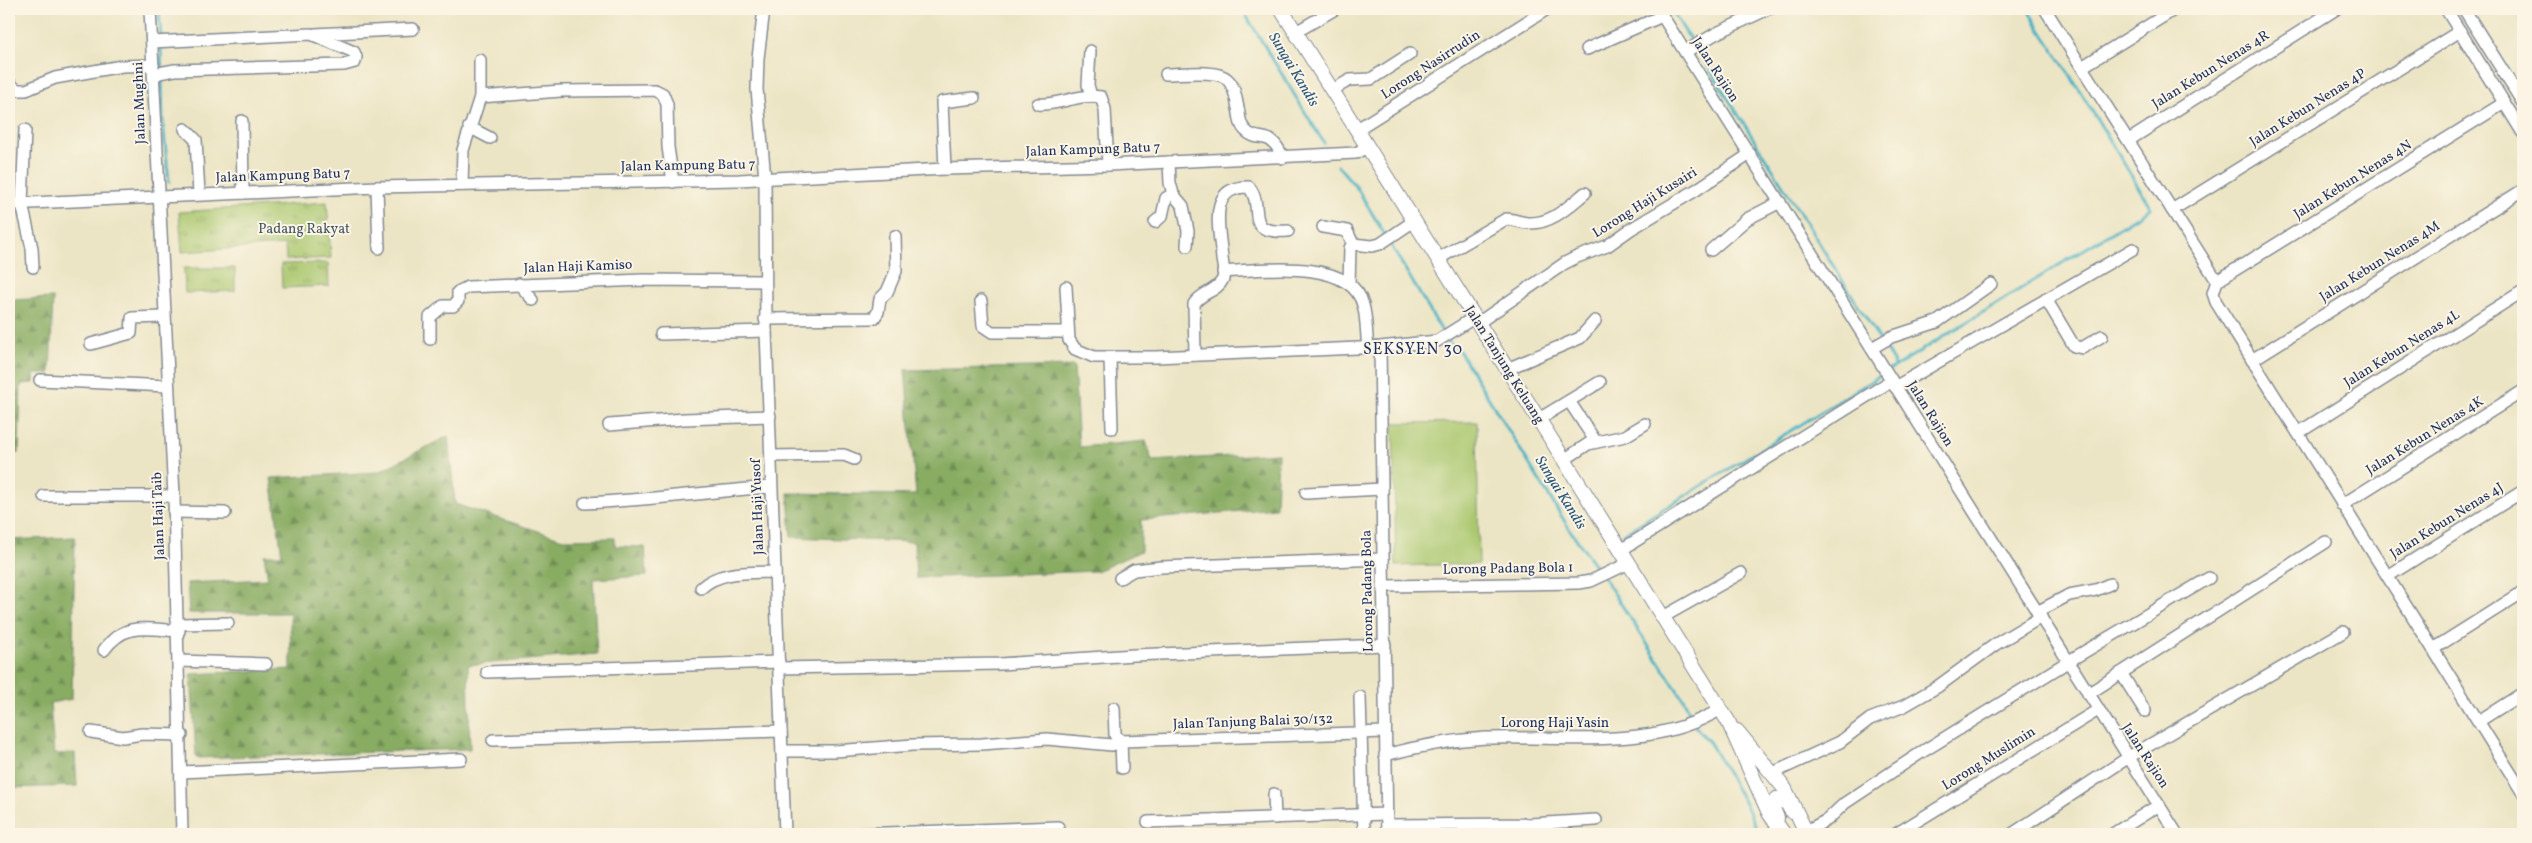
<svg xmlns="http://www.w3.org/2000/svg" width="2532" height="843" font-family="Vollkorn,serif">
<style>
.grass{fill:url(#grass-tufts);stroke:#637c66}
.forest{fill:url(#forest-firs);stroke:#526e60}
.pitch{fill:#abc86f;stroke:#637c66}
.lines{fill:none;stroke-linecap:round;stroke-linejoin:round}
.stream{stroke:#46b2c4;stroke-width:3}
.minor-casing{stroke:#848a92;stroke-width:14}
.major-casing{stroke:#848a92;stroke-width:16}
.minor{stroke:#fff;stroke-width:11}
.major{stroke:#fff;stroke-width:14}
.labels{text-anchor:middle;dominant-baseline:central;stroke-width:4;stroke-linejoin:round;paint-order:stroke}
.street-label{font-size:14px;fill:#1b2f5e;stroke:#fcf5e5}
.park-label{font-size:14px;fill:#3f5562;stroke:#fcf5e5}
.water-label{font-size:15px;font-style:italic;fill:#28567d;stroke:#fcf5e5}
.quarter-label{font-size:16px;letter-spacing:1px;fill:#1b2f5e;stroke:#fcf5e5}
</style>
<defs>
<pattern id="grass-tufts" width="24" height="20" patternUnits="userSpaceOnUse" patternTransform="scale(1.25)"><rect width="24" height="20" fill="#abc86f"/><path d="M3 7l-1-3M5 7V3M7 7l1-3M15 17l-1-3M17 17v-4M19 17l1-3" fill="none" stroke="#8aa35e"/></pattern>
<pattern id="forest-firs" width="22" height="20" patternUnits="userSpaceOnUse" patternTransform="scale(1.25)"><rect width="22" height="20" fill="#88ac62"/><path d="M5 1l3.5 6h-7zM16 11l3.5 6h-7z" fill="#6e8c54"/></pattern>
</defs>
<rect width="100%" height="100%" fill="#fcf5e5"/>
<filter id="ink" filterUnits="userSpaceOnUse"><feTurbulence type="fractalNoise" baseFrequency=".02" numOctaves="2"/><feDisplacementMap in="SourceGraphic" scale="10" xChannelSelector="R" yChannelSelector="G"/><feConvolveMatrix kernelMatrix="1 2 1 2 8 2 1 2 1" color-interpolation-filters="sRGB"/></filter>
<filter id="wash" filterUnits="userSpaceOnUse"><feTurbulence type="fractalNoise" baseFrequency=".0096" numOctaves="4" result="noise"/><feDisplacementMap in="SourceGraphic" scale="20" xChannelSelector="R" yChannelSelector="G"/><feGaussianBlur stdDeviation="1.12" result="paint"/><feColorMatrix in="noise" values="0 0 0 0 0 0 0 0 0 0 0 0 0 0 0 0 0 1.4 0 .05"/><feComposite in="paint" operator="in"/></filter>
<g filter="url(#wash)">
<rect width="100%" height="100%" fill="#ece5c5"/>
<g class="grass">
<path d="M327 202 331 258 286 260 285 245 182 252 179 212Z"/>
<path d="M328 263 329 286 282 288 281 264Z"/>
<path d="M184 268H235V291L185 293Z"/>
</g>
<g class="forest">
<path d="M53 298 50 374H34V383L21 384 19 453 9 454V300Z"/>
<path d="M1074 366 1079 447 1146 441 1152 461 1278 453 1276 508 1141 520V551L1097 571 916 578 914 542 791 537 788 493 916 495 905 370Z"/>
<path d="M448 436 455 504 563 539 615 538V546L645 547 647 576 593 579 597 654 468 665 470 749 196 758 191 674 291 669 290 613H189L187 583 268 579 264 555H282L271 478 378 472Z"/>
<path d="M75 537 72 699 50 703 54 754 75 753 77 786 9 788V540Z"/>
</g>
<path class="pitch" d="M1477 422 1479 564 1396 566 1393 423Z"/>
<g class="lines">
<g class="stream">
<path d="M159 9 161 38"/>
<path d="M1242 9 1324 143"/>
<path d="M1671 9 1693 44"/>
<path d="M161 44 163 123 169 182"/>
<path d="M1697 49 1880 340"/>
<path d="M1338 166 1357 188 1440 328 1449 342 1460 352 1570 530 1608 584 1685 702 1692 720"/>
<path d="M1883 345 1896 366 2151 208 2080 91 2027 9"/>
<path d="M1623 534 1896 366"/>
<path d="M1695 726 1710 743 1746 805 1759 834"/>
</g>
</g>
</g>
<g filter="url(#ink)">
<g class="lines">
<g class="minor-casing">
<g id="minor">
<path d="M150 9 174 496 182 834"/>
<path d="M764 9 758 58 757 89 765 179 766 331 785 834"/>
<path d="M1658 9 2177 834"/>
<path d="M2045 9 2217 281"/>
<path d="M2446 9 2523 133"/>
<path d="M2464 9 2523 103"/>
<path d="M1296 32 1335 9"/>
<path d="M315 34 413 29"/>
<path d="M152 42 311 34 354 52 356 57 355 62 344 65 175 70 159 73 154 77"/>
<path d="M1587 49 1662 16"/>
<path d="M1090 51 1088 85 1091 96"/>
<path d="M1685 52 1715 34 1768 9"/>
<path d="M2082 67 2175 9"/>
<path d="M1166 74C1181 74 1217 69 1227 79 1235 86 1236 99 1238 108 1240 116 1239 124 1245 130 1259 145 1270 127 1283 158"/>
<path d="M9 83 17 90H26L55 78 122 66 153 65"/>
<path d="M1332 90 1350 80 1371 79 1410 54"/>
<path d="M480 97 561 91 655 90 663 94 667 104 668 147 673 182"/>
<path d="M1038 104C1060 106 1077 93 1101 97L1105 109 1108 165"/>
<path d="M242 121 243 193"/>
<path d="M469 127 490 138"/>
<path d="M185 129 196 140 199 194"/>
<path d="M25 130 22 204 32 248 33 267"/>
<path d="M1356 130 1547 9"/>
<path d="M2129 140 2336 9"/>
<path d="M1169 162 1170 183 1173 194 1183 206 1188 231 1187 246"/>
<path d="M945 169 942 102 974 98"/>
<path d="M462 185 463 150 480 97V60"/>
<path d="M377 187 379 248"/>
<path d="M9 204 377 187 739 180 945 169 1108 165 1356 153 1367 147"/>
<path d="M2172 210 2460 31"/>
<path d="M1155 222 1162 216 1166 198 1173 194"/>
<path d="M1323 227 1347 231 1353 244"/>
<path d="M1711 250 1747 219 1780 202"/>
<path d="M1438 259 1506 219C1514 219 1521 223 1529 223 1552 224 1569 206 1585 193"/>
<path d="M1223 272C1259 270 1351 257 1363 305 1367 318 1366 334 1368 347"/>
<path d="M2217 281 2213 293 2216 302 2523 793"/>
<path d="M2217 281 2504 103"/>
<path d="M519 284 533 300"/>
<path d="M1349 284 1350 248 1353 244 1372 246 1380 244 1414 221"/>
<path d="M1066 287 1069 340 1075 349 1094 357H1156L1380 347 1437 341 1475 317"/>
<path d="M2046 299 2074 346 2082 348 2102 336"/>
<path d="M981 301 983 326 992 332H1068"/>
<path d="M765 319 874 318 878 312 880 299 887 292 896 271 895 236"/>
<path d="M1478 323 1565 263 1577 257 1607 246 1631 229 1696 190 1750 154"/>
<path d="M661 334 766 331"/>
<path d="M430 339V317L443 306H453L458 301V292L468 287 643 280 764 281"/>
<path d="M91 344 131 333 132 318 164 317"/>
<path d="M1380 347 1387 834"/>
<path d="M1872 348 1891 337 1937 322 1991 284"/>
<path d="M1195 355 1194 304C1201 292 1217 292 1223 279 1225 273 1223 265 1222 259 1220 230 1206 186 1249 187 1266 208 1241 234 1288 231"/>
<path d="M1110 358 1112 428"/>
<path d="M2252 360 2523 190"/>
<path d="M1507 369 1580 338 1595 321"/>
<path d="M40 380 167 386"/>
<path d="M1895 387 2133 249"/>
<path d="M1569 401 1596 442"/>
<path d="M1539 419 1600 382"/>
<path d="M609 425 684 419 770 416"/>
<path d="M2298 433 2523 291"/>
<path d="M771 456 844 455 854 459"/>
<path d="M1564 460 1588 444 1625 436 1645 424"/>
<path d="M1306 493 1382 489"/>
<path d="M44 496H174"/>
<path d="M585 503C648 500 709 492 771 487"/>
<path d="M2342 505 2523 391"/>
<path d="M174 512 225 513"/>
<path d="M1621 550 1891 381"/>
<path d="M2388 576 2523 491"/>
<path d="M1120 578 1134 570 1161 567 1383 559"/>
<path d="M1384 586 1579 583 1591 581 1629 563"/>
<path d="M701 588C720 570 750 573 775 572"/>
<path d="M2037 612 2069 595 2096 590 2110 584"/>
<path d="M1663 617 1741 573"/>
<path d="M178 624 228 623"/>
<path d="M2433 649 2523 592"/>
<path d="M104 650C125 621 147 629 179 631"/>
<path d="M179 661 266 664"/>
<path d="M779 668 1000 664 1134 655 1385 645"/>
<path d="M487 672 779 662"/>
<path d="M2121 673 2145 711"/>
<path d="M2088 694 2326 542"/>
<path d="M1360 697 1364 834"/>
<path d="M1114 708 1115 735 1121 741 1122 768"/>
<path d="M2479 721 2523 693"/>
<path d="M91 732 123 737 142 734 182 735"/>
<path d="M493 740 781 731"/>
<path d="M782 751H835L913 745 982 744 1047 739 1112 745 1121 741 1385 732"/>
<path d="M1385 755C1419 746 1452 740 1486 738 1565 735 1650 752 1721 709"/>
<path d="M181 772 461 759"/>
<path d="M1773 773 1840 742 1870 719 1904 706 1937 687 1996 644 2041 617"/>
<path d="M1274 794 1275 818"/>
<path d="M1148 822 1387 814"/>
<path d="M1387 825 1530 824 1596 820"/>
<path d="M1806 831 1827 820 1845 803 1922 752 2074 658 2209 578"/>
<path d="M857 834 1058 827"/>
<path d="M1896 834 2098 710"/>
<path d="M2012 834 2129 757 2343 632"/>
<path d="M2113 834 2159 805"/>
</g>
</g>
<g class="major-casing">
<g id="major">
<path d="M1281 9 1728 721 1769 813 1784 834"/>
<path d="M1737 731 1785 789 1807 834"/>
<path d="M1777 818 1772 806 1777 799 1787 803 1792 812"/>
</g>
</g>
<use href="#minor" class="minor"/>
<use href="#major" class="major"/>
</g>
</g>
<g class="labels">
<g class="street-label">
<text transform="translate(1431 65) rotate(-33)">Lorong Nasirrudin</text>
<text transform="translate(1715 70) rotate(57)">Jalan Rajion</text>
<text transform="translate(2211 70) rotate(-32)">Jalan Kebun Nenas 4R</text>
<text transform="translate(140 103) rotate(-92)">Jalan Mughni</text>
<text transform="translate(2308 108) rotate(-32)">Jalan Kebun Nenas 4P</text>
<text transform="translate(1093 150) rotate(-2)">Jalan Kampung Batu 7</text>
<text transform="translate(688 166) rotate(-1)">Jalan Kampung Batu 7</text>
<text transform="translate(283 176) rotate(-2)">Jalan Kampung Batu 7</text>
<text transform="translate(2353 180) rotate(-32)">Jalan Kebun Nenas 4N</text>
<text transform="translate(1645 203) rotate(-32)">Lorong Haji Kusairi</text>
<text transform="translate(2380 262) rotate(-32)">Jalan Kebun Nenas 4M</text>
<text transform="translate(578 267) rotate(-2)">Jalan Haji Kamiso</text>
<text transform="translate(2402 349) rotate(-32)">Jalan Kebun Nenas 4L</text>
<text transform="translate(1504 365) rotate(58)">Jalan Tanjung Keluang</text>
<text transform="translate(1930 414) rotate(58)">Jalan Rajion</text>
<text transform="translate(2425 436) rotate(-32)">Jalan Kebun Nenas 4K</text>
<text transform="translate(758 507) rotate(-92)">Jalan Haji Yusof</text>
<text transform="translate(159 516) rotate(-92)">Jalan Haji Taib</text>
<text transform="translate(2447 521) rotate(-32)">Jalan Kebun Nenas 4J</text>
<text transform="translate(1508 569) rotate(-1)">Lorong Padang Bola 1</text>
<text transform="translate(1368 591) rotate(-91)">Lorong Padang Bola</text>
<text transform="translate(1253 722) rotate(-2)">Jalan Tanjung Balai 30/132</text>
<text x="1555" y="723">Lorong Haji Yasin</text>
<text transform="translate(2145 756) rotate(57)">Jalan Rajion</text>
<text transform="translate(1989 759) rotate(-32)">Lorong Muslimin</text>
</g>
<g class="park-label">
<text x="304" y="229">Padang Rakyat</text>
</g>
<g class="water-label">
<text transform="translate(1293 70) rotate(59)">Sungai Kandis</text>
<text transform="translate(1560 493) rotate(58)">Sungai Kandis</text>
</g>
<g class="quarter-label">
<text x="1413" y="350">SEKSYEN 30</text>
</g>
</g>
<rect width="2532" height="843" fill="none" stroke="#fcf5e5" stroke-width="30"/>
</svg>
